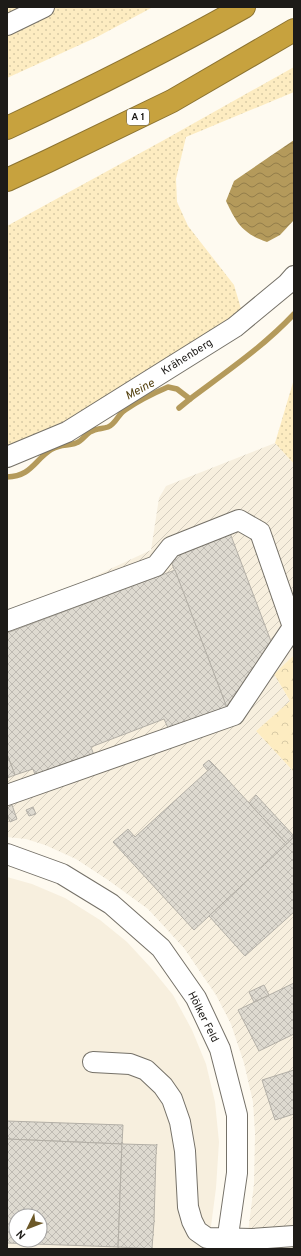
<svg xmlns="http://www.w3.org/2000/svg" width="301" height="1256" font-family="Overpass,sans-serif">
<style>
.built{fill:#f7efde;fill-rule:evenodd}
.industrial{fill:url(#industrial-furrows)}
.grass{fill:url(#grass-dots)}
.forest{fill:url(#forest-crowns)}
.water{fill:url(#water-waves)}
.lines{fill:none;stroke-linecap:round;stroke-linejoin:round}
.stream{stroke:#b49a5b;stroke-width:5.5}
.building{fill:url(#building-cross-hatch);stroke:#b3afa6;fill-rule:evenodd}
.minor-casing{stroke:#757168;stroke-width:22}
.highway-casing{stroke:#8c7331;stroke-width:24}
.minor{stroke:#fff;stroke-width:20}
.highway{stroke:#c7a23e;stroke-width:22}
.labels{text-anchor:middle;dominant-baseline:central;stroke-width:4;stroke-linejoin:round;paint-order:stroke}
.shield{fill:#fff;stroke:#615f5d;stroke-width:1}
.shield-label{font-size:10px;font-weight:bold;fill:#1d1b18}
.street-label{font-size:11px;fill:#1d1b18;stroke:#fff}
.water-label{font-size:12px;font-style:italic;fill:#574412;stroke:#fff}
</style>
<defs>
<pattern id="industrial-furrows" width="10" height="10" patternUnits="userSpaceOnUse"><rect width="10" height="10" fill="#f7efde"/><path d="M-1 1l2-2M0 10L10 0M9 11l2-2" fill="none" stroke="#d3ccbe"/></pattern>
<pattern id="grass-dots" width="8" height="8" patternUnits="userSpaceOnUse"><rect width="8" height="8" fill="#fdecc1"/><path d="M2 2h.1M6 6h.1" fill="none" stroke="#d8caa5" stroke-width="1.8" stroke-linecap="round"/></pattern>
<pattern id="forest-crowns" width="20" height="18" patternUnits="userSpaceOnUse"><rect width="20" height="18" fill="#fdecc1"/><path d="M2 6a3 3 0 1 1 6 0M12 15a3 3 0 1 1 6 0" fill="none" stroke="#d8caa5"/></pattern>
<pattern id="water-waves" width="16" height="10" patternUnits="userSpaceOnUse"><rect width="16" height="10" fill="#b49a5b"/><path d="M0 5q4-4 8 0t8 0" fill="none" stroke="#927d4a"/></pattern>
<pattern id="building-cross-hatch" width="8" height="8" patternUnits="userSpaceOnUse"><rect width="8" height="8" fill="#dedad0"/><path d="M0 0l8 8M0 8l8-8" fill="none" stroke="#bebab2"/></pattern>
</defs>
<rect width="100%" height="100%" fill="#fefaf0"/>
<path class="built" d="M7 877 32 884 65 898 100 920 127 942 151 968 173 995 192 1030 206 1064 215 1102 219 1142 216 1188 208 1249H7ZM16 1216H40V1240H16Z"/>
<path class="industrial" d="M275 443 294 464V655L274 674 290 701 256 731 294 772V1249H246L254 1184 255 1133 253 1102 244 1063 231 1024 216 995 184 948 148 909 108 880 76 859 45 845 26 839 7 837V617L151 550 159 498 166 486Z"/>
<g class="grass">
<path d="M7 7H153L97 37 7 78Z"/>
<path d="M294 67V92L186 137 176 179 177 202 188 226 234 285 242 312 60 425 7 448V226L164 140Z"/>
<path d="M294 379V464L275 443Z"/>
</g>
<path class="forest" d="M294 655V772L256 731 290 701 274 674Z"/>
<path class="water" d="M294 140V220L280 235 267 242C242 233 237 224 226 201L234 181Z"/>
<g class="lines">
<g class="stream">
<path d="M179 408 190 399"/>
<path d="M7 477C32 476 34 460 52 449 61 444 69 446 76 443 82 441 85 435 90 432 96 428 102 429 108 427 116 424 118 414 125 410 138 401 154 393 168 387L177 389 190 399C226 372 263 347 294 314"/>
</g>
</g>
<g class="building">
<path d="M230 533 272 644 227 708 169 556Z"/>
<path d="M175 570 227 708 169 730 164 719 91 747 95 758 37 780 33 769 15 775 7 754V633Z"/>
<path d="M7 754 15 775 7 778Z"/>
<path d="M209 760 214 765 208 771 203 765Z"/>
<path d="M214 765 287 844 194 930 113 842 128 829 135 837Z"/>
<path d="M256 795 294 836 287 844 249 803Z"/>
<path d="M12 805 17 819 10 822 7 814V808Z"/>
<path d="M33 807 36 814 29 816 26 810Z"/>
<path d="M294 837V912L245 956 209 916Z"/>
<path d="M294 983V1034L259 1051 238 1010Z"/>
<path d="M264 985 269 995 254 1002 249 992Z"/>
<path d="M294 1070V1114L275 1120 262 1080Z"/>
<path d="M7 1121 123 1125 122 1144 7 1139Z"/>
<path d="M7 1139 122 1144 118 1247 7 1243ZM16 1216H40V1240H16Z"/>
<path d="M122 1142 123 1144 156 1145 157 1144 156 1153H157L156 1154 154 1221H155L154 1222 153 1234 154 1235H153L152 1248 154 1249 119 1247 118 1249Z"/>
</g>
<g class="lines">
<g class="minor-casing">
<g id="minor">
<path d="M7 25 44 7"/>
<path d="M7 457 67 432 235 327 287 284 294 276"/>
<path d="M7 621 156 566 171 547 239 520 260 532 293 627 234 715 7 795"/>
<path d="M7 854 62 874 111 904 161 948 196 998 220 1049 237 1115V1173L226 1249"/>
<path d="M93 1062 130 1064 146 1070 163 1086 172 1099 180 1122 185 1151 188 1207 192 1221 197 1231 207 1238 252 1239 294 1236"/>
</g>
</g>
<g class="highway-casing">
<g id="highway">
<path d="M7 128C88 90 166 51 244 7"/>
<path d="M7 180 48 161 172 101 294 30"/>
</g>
</g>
<use href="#minor" class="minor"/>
<use href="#highway" class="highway"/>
</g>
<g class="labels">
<rect class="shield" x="127" y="109" width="22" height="16" rx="3"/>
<g class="shield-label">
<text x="138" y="117">A 1</text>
</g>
<g class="street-label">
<text transform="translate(187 357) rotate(-32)">Krähenberg</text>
<text transform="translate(203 1017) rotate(63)">Hölker Feld</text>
</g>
<g class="water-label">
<text transform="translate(140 390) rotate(-28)">Meine</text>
</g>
</g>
<rect width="301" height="1256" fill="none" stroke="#1d1b18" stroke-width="16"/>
<g transform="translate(28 1228) rotate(227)"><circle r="19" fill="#ffffff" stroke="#a5a4a3"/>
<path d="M0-3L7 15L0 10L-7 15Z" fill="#6c5827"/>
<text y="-6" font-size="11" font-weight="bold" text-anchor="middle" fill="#1d1b18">N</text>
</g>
</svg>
